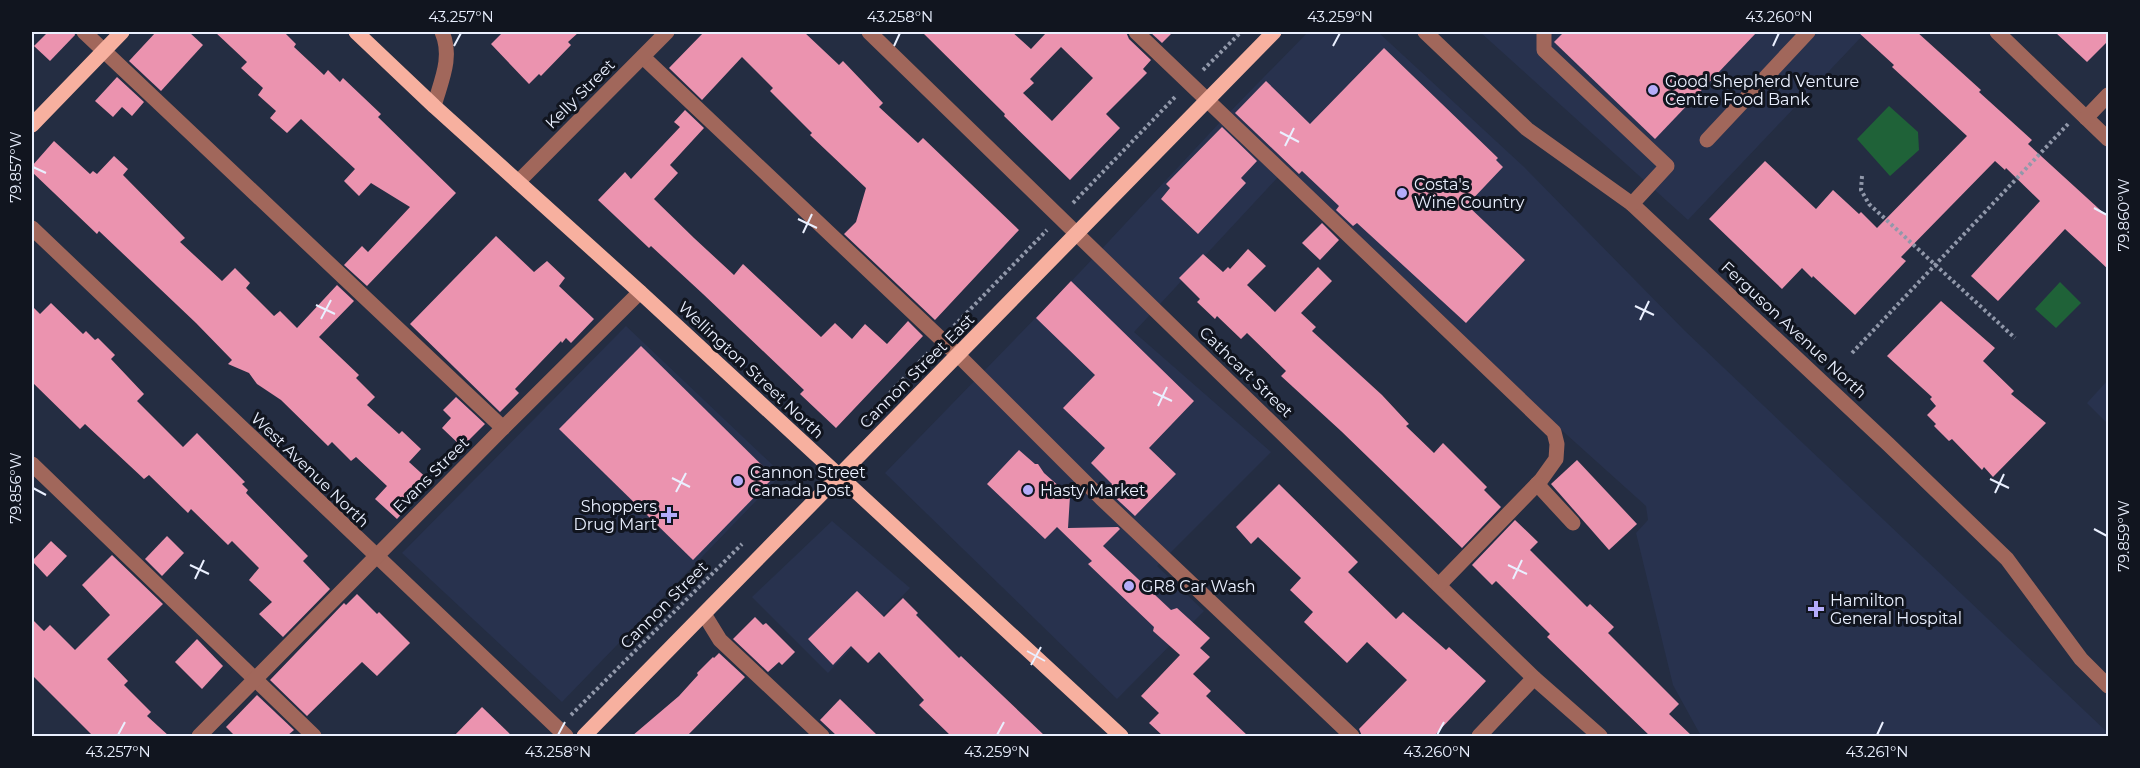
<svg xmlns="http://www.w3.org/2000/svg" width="2140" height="768" font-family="Montserrat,sans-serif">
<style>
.built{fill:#28324e}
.green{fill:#1f6238}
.building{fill:#eb93af;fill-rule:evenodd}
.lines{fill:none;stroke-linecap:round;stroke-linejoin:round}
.path{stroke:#9198aa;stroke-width:4;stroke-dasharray:3 3;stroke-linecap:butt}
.minor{stroke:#a1675b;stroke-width:15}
.major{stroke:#f7b09f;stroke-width:15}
.ticks{fill:none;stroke:#eaf0ff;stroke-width:2}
.poi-dot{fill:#b4acf9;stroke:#11151f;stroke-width:2}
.labels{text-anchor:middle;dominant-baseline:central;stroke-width:6;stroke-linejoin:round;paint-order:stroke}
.poi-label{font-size:16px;fill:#eaf0ff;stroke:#11151f;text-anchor:start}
.street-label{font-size:16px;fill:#eaf0ff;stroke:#11151f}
.neatline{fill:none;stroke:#eaf0ff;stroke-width:2}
.ticks-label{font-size:15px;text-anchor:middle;fill:#eaf0ff}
</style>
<rect width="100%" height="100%" fill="#242d42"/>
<g class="built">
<path d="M1308 32H1378L1524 167 1685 331 2108 733V736H1701L1673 685 1636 533 1648 520 1646 506 1279 176 1134 332 1271 452 1157 566 1204 611 1117 699 885 473 1083 269 1223 119Z"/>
<path d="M1480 32H1866L1688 220Z"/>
<path d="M626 326 782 474 562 702 402 553Z"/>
<path d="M2108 380V424L2087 403Z"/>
<path d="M832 521 910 588 828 673 752 597Z"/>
</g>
<g class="green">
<path d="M1889 106 1918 132 1919 150 1890 176 1857 139Z"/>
<path d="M2060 282 2081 303 2056 328 2035 309Z"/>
</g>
<g class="building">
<path d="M48 32H74L75 35 50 61 34 46Z"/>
<path d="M156 32H189L203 45 161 91 129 61Z"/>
<path d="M215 32H284L296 44 294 47 324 75 328 70 340 82 343 78 381 114 378 117 456 193 367 286 344 265 362 246 368 252 410 207 371 183 359 196 344 181 355 169 301 119 287 133 270 118 276 111 258 95 263 88 241 68 247 62Z"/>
<path d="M503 32H579L568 42 571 45 541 76 539 74 529 84 491 44Z"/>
<path d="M704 32H804L839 65 843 61 883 103 879 107 918 143 923 138 1019 230 935 320 844 234 856 222 866 188 810 135 812 133 770 91 773 88 742 57 702 100 669 68Z"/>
<path d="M922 32H1012L1031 49 1046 33 1044 32H1126L1129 39 1151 60 1143 69 1147 73 1106 114 1120 128 1070 180 1004 116 1005 114ZM1061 47 1093 78 1052 121 1023 93 1034 83 1030 79Z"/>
<path d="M1150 32H1173L1162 43Z"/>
<path d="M1564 32H1757L1655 139 1554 42Z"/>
<path d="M1858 32H1917L1981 90 1979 92 2032 140 2028 144 2109 218V270L2065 229 1998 301 1971 276 2040 201 2006 168 2005 170 1995 161 1901 257 1906 261 1855 315 1813 276 1812 278 1802 268 1782 289 1709 219 1765 161 1816 209 1833 190 1859 214 1861 212 1877 228 1967 136 1892 67 1894 65Z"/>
<path d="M2055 32H2109V40L2087 62Z"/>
<path d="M1384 48 1498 158 1496 160 1503 167 1467 205 1525 260 1466 323 1357 223 1353 226 1336 210 1339 206 1302 171 1299 174 1235 113 1266 81 1310 124Z"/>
<path d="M117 77 144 102 132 116 122 107 113 117 95 101Z"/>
<path d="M685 110 704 128 670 165 678 173 654 199 694 238 734 275 743 264 821 337 835 323 852 339 865 324 887 344 908 321 923 336 836 428 800 394 804 390 703 294 651 246 649 248 598 200 625 172 631 179 680 127 674 122Z"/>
<path d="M1222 127 1257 161 1241 178 1246 183 1198 234 1161 199 1170 188 1166 184Z"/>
<path d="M54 141 90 174 93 171 97 174 114 156 128 169 123 175 185 238 180 242 222 281 235 268 250 283 246 288 274 316 280 311 297 328 337 285 354 301 319 337 359 375 356 378 375 397 367 405 399 434 402 431 421 449 409 462 431 482 397 519 375 499 387 486 356 457 351 461 332 442 328 446 281 400 257 384 249 373 228 364 232 360 196 323 99 231 97 234 32 172V166Z"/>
<path d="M1322 223 1339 240 1320 260 1302 243Z"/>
<path d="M496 236 534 272 547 261 565 278 559 286 594 319 571 343 566 338 562 343 561 341 515 389 519 393 500 412 410 324Z"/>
<path d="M1248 249 1266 266 1247 285 1275 312 1318 267 1332 281 1301 313 1316 327 1312 331 1382 395 1409 424 1406 426 1434 453 1443 443 1487 487 1484 490 1501 507 1462 548 1341 431 1281 376 1286 371 1247 333 1241 339 1217 316 1215 319 1197 302 1200 299 1179 278 1203 254 1223 272 1228 267 1230 269Z"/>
<path d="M1071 281 1194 401 1149 448 1176 474 1135 516 1107 490 1112 484 1091 463 1105 448 1063 408 1095 375 1036 318Z"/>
<path d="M1941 301 1995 348 1983 361 2014 391 2011 394 2046 423 1993 477 1984 467 1982 470 1952 439 1949 441 1934 426 1936 424 1927 415 1936 406 1930 399 1932 397 1887 356Z"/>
<path d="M51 303 83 334 86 331 95 340 98 338 115 355 111 359 144 394 137 401 183 447 197 433 245 482 242 484 248 490 246 493 308 556 303 561 330 589 283 637 259 614 272 602 249 580 259 568 232 541 228 545 191 509 188 513 149 475 144 479 85 424 80 429 32 382V306L40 314Z"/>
<path d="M641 346 774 477 693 560 559 429Z"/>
<path d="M456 397 485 424 462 447 442 428 451 418 443 410Z"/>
<path d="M1019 450 1035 464H1038L1044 473 1070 496 1068 528 1118 527 1120 529 1103 546 1171 610 1177 608 1210 638 1200 648 1210 657 1193 674 1211 691 1206 696 1248 736H1163L1149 723 1159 713 1141 696 1180 655 1153 631 1154 627 1088 564 1092 561 1057 527 1045 539 987 484Z"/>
<path d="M1577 460 1637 524 1609 550 1551 484Z"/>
<path d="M1279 484 1358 562 1348 572 1396 619 1403 612 1446 650 1449 647 1486 681 1434 736H1362L1359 729 1407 680 1367 642 1347 663 1304 622 1313 612 1290 590 1301 578 1258 537 1251 544 1236 527Z"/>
<path d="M1515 520 1538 542 1530 550 1587 607 1590 604 1614 627 1608 633 1679 704 1669 714 1692 736H1650L1547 637 1550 634 1496 581 1492 585 1472 565Z"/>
<path d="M167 536 184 553 162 576 145 559Z"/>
<path d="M51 541 67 556 47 577 32 561Z"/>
<path d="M112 555 163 604 107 659 128 681 124 685 151 712 147 716 169 736H93L32 675V619L44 631 50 625 75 650 110 615 82 585Z"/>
<path d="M857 591 884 617 903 598 918 613 916 615 959 658 961 656 1045 736H951L919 705 924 700 879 652 868 663 851 646 833 665 808 639Z"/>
<path d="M357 594 377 614 379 612 410 643 377 676 362 662 307 716 270 680 344 603 346 605Z"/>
<path d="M755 617 763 625 766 623 795 652 782 665 779 662 768 672 733 639Z"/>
<path d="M197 639 223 666 202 689 175 662Z"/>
<path d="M719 653 745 677 687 736H632L679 696 698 675 697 673 713 657 714 658Z"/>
<path d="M257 695 294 730 287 736H235L226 727Z"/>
<path d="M840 699 878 736H837L820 720Z"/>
<path d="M482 707 512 736H454Z"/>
</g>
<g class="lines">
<g class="path">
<path d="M1203 70 1241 32"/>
<path d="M1862 176 1861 190 1869 204 2015 338"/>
<path d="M1073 203 1176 96"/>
<path d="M954 326 1047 230"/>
<path d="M1852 353 2068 124"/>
<path d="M865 419 928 353"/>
<path d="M571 715 742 544"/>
</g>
<g class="minor">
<path d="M84 32 503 428"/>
<path d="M869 32 1534 678 1600 736"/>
<path d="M1136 32 1554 432 1557 444 1556 459 1541 480 1439 585"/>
<path d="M1425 32 1527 129 1632 204 1888 444 2007 559 2081 659 2108 686"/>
<path d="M1544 32V50L1667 166 1632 204"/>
<path d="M1997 32 2108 139"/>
<path d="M643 57 959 356 1101 498 1352 736"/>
<path d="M434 106C441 81 453 57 442 32"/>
<path d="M2086 118 2108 95"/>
<path d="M1707 140 1808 32"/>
<path d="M518 182 667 32"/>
<path d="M32 228 566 736"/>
<path d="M32 464 314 736"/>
<path d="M1537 484 1573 523"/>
<path d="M704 614 720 640 822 736"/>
<path d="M199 736 503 428 640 292"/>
<path d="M1479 736 1534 678"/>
</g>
<g class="major">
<path d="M356 32 434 106 640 292 1121 736"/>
<path d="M32 125 122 32"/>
<path d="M584 736 1274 32"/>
</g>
</g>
<path class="ticks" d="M454 46 461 33M894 46 900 33M1333 46 1340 33M1773 46 1779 33M1280 132 1299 142M1285 146 1294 128M33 167 46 173M2094 208 2107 215M798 219 817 228M803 233 812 214M316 305 335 314M1635 306 1654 315M321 319 331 300M1640 320 1649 301M1153 392 1172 401M1158 406 1167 387M672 478 690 487M1990 479 2009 488M33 488 46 495M676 492 686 473M1995 493 2004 474M2094 529 2107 536M190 565 209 574M1508 565 1527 574M195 579 204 560M1513 579 1522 560M1027 651 1045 661M1031 665 1041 647M118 735 125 722M558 735 565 722M997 735 1004 722M1437 735 1444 722M1877 735 1883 722"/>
<g class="poi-dot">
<circle cx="1653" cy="90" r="6"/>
<circle cx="1402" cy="193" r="6"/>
<circle cx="738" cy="481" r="6"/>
<circle cx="1028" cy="490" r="6"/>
<path d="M666 506h6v6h6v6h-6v6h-6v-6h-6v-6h6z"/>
<circle cx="1129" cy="586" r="6"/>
<path d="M1813 600h6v6h6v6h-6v6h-6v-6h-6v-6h6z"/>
</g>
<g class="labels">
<g class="poi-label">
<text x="1665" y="81">Good Shepherd Venture<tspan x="1665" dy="18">Centre Food Bank</tspan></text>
<text x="1414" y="184">Costa's<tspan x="1414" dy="18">Wine Country</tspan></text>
<text x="750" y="472">Cannon Street<tspan x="750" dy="18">Canada Post</tspan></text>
<text x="1040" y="490">Hasty Market</text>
<text x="657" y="506" text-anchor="end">Shoppers<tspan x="657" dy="18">Drug Mart</tspan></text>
<text x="1141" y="586">GR8 Car Wash</text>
<text x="1830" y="600">Hamilton<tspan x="1830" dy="18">General Hospital</tspan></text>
</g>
<g class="street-label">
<text transform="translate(580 94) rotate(-45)">Kelly Street</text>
<text transform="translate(1794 330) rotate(43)">Ferguson Avenue North</text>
<text transform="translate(751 370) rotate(43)">Wellington Street North</text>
<text transform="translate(917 371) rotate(-45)">Cannon Street East</text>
<text transform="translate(1246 372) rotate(44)">Cathcart Street</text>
<text transform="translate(310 470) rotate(44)">West Avenue North</text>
<text transform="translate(431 475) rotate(-45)">Evans Street</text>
<text transform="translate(664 605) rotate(-45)">Cannon Street</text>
</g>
</g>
<rect width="2140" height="768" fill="none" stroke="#11151f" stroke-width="66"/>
<rect x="33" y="33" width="2074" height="702" class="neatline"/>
<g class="ticks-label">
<text x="461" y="22">43.257°N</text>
<text x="900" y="22">43.258°N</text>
<text x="1340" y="22">43.259°N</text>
<text x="1779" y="22">43.260°N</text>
<text transform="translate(16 167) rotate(-90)" y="5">79.857°W</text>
<text transform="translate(2124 215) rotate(-90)" y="5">79.860°W</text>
<text transform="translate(16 488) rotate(-90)" y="5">79.856°W</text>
<text transform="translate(2124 536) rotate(-90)" y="5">79.859°W</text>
<text x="118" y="757">43.257°N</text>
<text x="558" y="757">43.258°N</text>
<text x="997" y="757">43.259°N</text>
<text x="1437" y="757">43.260°N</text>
<text x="1877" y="757">43.261°N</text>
</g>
</svg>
